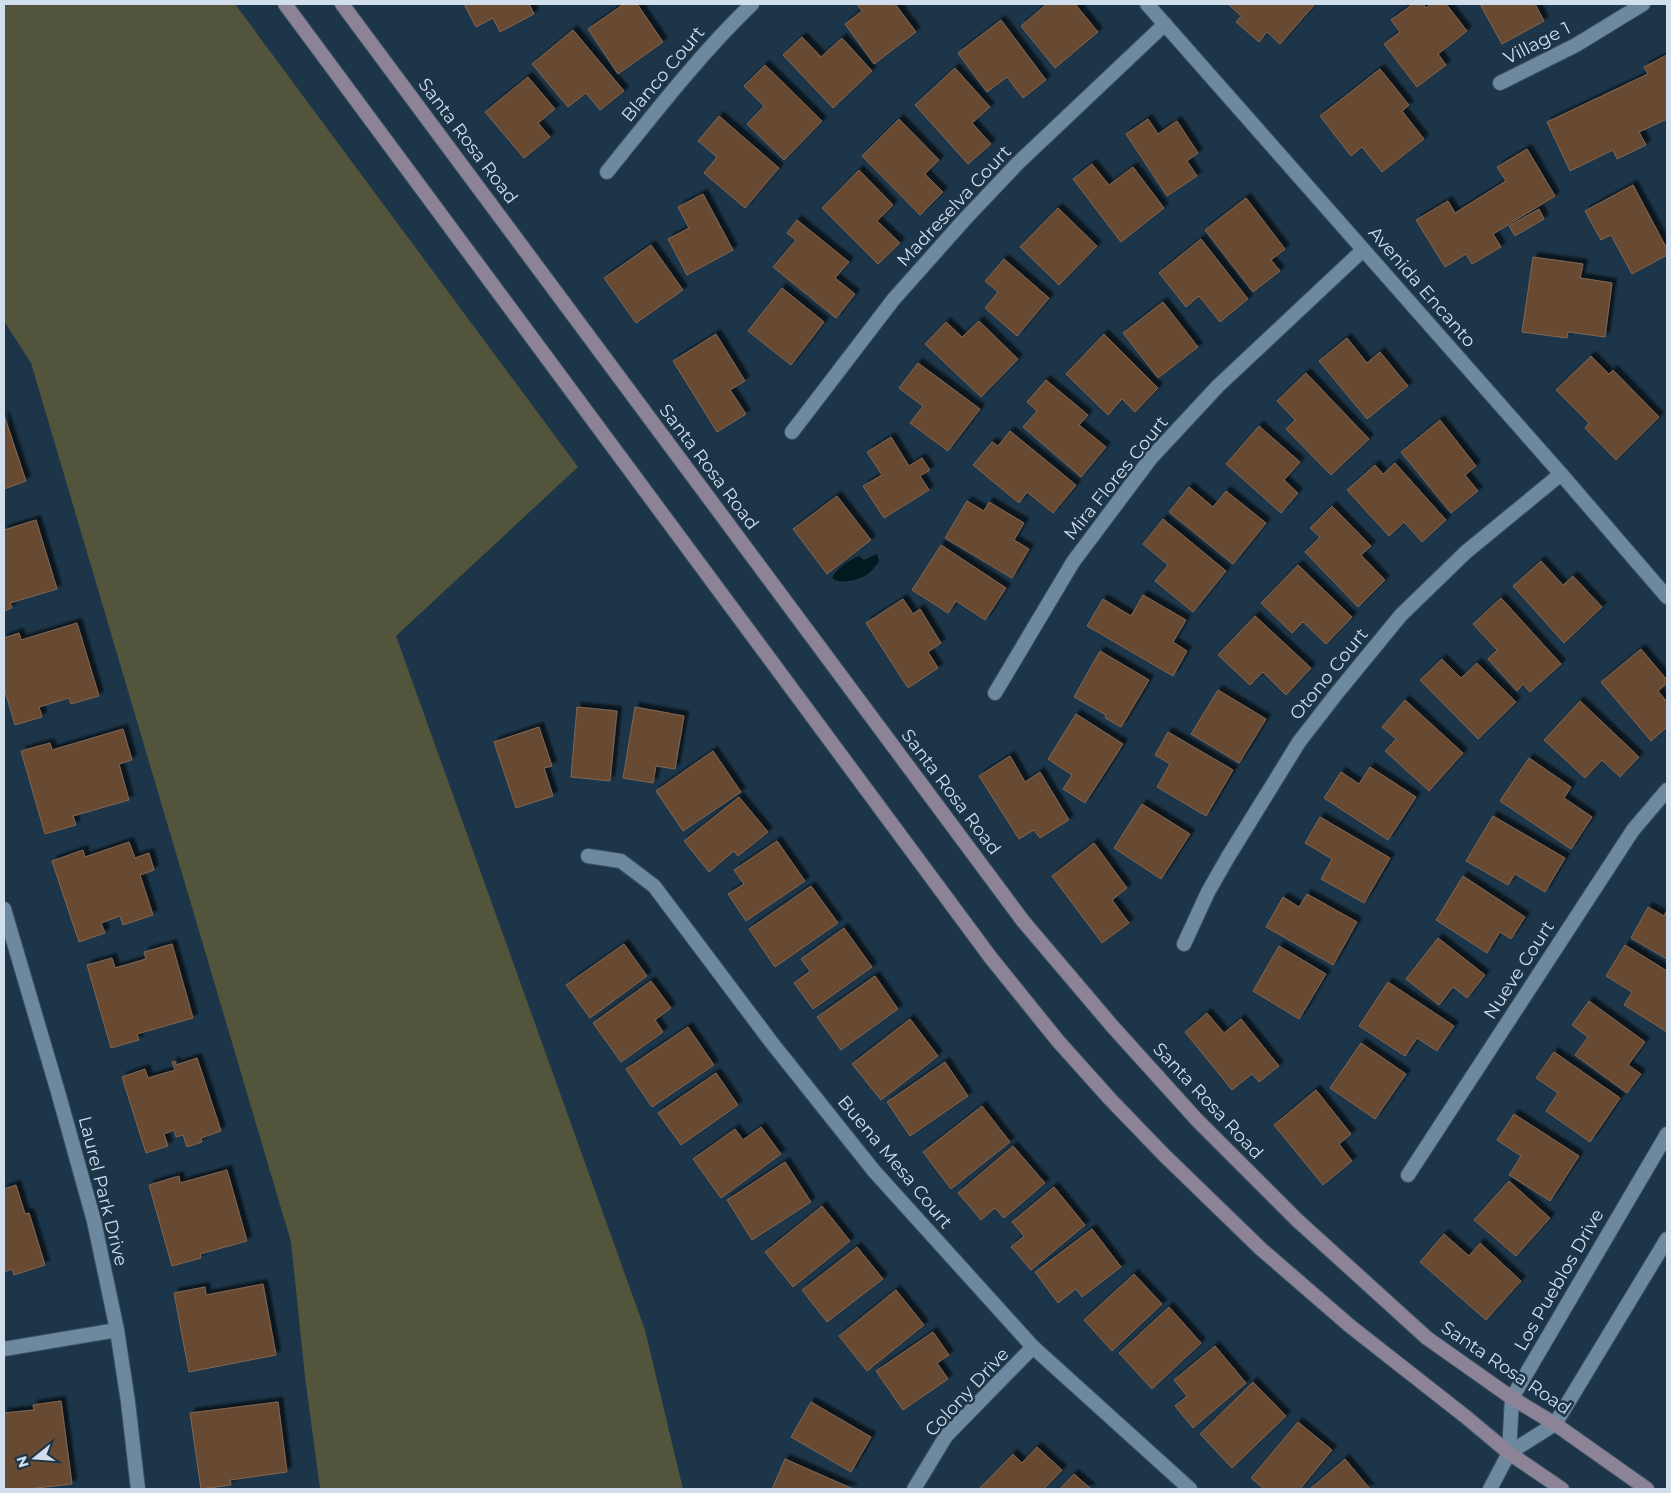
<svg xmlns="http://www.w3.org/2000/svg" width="1671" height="1493" font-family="Montserrat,sans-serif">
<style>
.green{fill:#52543b}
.water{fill:#011a1f}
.building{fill:#684932;stroke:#816652;filter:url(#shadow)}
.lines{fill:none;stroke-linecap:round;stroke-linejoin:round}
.minor-casing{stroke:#3d5363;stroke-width:16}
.tertiary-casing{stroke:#3d5363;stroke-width:16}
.secondary-casing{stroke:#3d5363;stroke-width:16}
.minor{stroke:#6d899f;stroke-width:14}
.tertiary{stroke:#6d899f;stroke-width:14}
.secondary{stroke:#8c8397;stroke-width:14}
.labels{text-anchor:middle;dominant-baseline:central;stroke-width:5;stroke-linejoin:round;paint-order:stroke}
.street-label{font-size:18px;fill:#d1dfec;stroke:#1c3548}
</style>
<defs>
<filter id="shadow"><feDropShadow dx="4.5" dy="-4.5" stdDeviation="1" flood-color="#0009"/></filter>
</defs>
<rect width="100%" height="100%" fill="#1c3548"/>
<path class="green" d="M4 4H235L578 467 396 636 645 1330 683 1489H320L305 1377 291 1242 31 363 4 321Z"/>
<path class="water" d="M877 554 879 562C876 565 872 571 868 574 860 580 839 585 832 578 838 567 848 561 859 556L864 560Z"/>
<g class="building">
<path d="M464 4H529L534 14 500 32 493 18 476 27Z"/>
<path d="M624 4H637L663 42 618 74 588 29Z"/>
<path d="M857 4H895L916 32 874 64 845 24 862 11Z"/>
<path d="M1047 4H1075L1098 32 1055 68 1021 26Z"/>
<path d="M1228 4H1315L1280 44 1267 32 1259 42 1236 22 1241 16Z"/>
<path d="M1413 4H1423L1426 8 1431 4H1446L1467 31 1438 54 1446 65 1417 87 1384 44 1400 32 1391 20Z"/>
<path d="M1480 4H1535L1544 21 1502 44Z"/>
<path d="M1001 20 1046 80 1023 98 1007 77 987 92 958 53Z"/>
<path d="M573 30 624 91 600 110 586 93 568 107 532 64Z"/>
<path d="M802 37 821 57 842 38 872 71 833 108 783 55Z"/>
<path d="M1667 55V119L1639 132 1646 145 1617 159 1613 150 1570 171 1547 122 1648 74 1644 67Z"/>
<path d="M765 65 822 121 784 160 747 124 764 106 744 86Z"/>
<path d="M955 68 990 107 972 123 991 144 968 164 915 105Z"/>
<path d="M1380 69 1409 105 1402 111 1424 139 1382 172 1362 147 1351 156 1320 116Z"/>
<path d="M528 77 555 109 538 123 550 137 524 158 485 112Z"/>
<path d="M719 116 779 168 745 208 704 173 717 157 698 141Z"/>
<path d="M899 119 939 160 925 174 943 192 920 215 862 156Z"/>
<path d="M1148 119 1158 134 1177 121 1198 153 1187 161 1197 176 1167 196 1126 134Z"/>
<path d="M1527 149 1555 196 1493 234 1501 247 1472 264 1466 254 1445 267 1416 220 1448 201 1455 213 1506 181 1497 167Z"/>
<path d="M1092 164 1109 185 1133 167 1164 208 1121 242 1073 179Z"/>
<path d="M859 170 893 205 877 221 900 243 878 264 822 208Z"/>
<path d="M1633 185 1667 249V255L1632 274 1611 235 1601 240 1585 211Z"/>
<path d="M703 194 733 250 687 275 668 239 689 228 678 207Z"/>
<path d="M1246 198 1285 249 1271 260 1280 271 1253 292 1205 230Z"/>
<path d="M1058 208 1097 246 1059 285 1020 247Z"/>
<path d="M1539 209 1544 219 1515 236 1509 226Z"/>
<path d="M797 220 849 262 835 278 855 294 836 318 773 267 796 240 787 233Z"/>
<path d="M1201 239 1248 299 1220 322 1199 296 1186 307 1159 273Z"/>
<path d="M651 245 683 290 636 323 604 278Z"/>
<path d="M1533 257 1583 264 1580 278 1612 283 1605 337 1568 332 1567 338 1522 332Z"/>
<path d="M1004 259 1049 298 1017 336 985 308 998 292 985 281Z"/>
<path d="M782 288 824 322 791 365 748 331Z"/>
<path d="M1163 302 1198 347 1158 378 1123 333Z"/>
<path d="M979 321 1018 359 981 397 925 344 946 322 962 337Z"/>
<path d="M716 334 745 381 730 390 746 414 717 432 673 361Z"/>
<path d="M1104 334 1158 388 1135 412 1122 399 1108 415 1066 374Z"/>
<path d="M1347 338 1367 363 1380 352 1408 386 1367 419 1319 361Z"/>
<path d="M1591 356 1609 374 1613 370 1659 417 1616 460 1585 428 1589 423 1556 390Z"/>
<path d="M918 363 980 409 948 451 910 423 923 406 899 388Z"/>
<path d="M1306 373 1369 439 1331 475 1286 429 1295 420 1277 401Z"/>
<path d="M1046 380 1088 415 1079 425 1106 447 1081 477 1023 427 1037 411 1027 402Z"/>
<path d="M4 415 26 481 4 489Z"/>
<path d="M1440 420 1476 466 1465 475 1478 491 1451 513 1401 452Z"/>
<path d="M1259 426 1300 462 1284 480 1298 493 1281 513 1226 464Z"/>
<path d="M1010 431 1076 485 1053 513 1027 492 1019 503 973 465 992 442 998 446Z"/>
<path d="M891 437 909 466 922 458 930 470 920 476 929 490 884 518 863 486 882 475 867 452Z"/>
<path d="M1395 463 1446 520 1422 542 1404 522 1389 536 1347 490 1375 465 1383 474Z"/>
<path d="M1189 487 1213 507 1226 491 1266 523 1233 564 1169 512Z"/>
<path d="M837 496 871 540 827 574 793 529Z"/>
<path d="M967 501 984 511 989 502 1024 523 1014 540 1029 549 1012 578 945 538Z"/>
<path d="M1332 506 1371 546 1361 555 1385 580 1358 607 1305 552 1320 537 1310 528Z"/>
<path d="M1163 519 1226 571 1193 612 1155 581 1168 565 1143 544Z"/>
<path d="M36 520 57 589 10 603 12 608 4 611V530Z"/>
<path d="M941 545 1006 588 985 620 956 601 948 613 912 590Z"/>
<path d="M1541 561 1563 585 1573 576 1602 607 1564 643 1513 586Z"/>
<path d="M1298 565 1352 617 1326 644 1303 622 1292 633 1261 603Z"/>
<path d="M1143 595 1186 620 1173 642 1187 651 1173 676 1087 626 1103 599 1131 616Z"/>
<path d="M1501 598 1561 664 1530 692 1523 684 1517 691 1488 659 1497 650 1473 624Z"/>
<path d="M903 599 913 614 920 609 941 643 928 652 938 668 908 688 866 623Z"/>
<path d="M1255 616 1311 668 1286 695 1263 672 1250 685 1218 655Z"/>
<path d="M77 623 99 696 71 704 69 698 39 707 42 717 15 725 4 688V638L19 633 21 640Z"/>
<path d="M1641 649 1667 680V683L1658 691 1667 702V727L1651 741 1601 682Z"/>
<path d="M1100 651 1149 680 1121 727 1105 718 1106 715 1074 697Z"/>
<path d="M1442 659 1461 678 1477 663 1516 702 1478 739 1420 680Z"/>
<path d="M1218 690 1266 719 1239 763 1191 734Z"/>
<path d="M1405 700 1463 753 1429 791 1385 751 1396 739 1382 727Z"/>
<path d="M1580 701 1639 757 1620 777 1602 760 1585 778 1544 740Z"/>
<path d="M577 707 617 711 610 781 571 777Z"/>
<path d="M635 707 684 716 675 769 656 766 653 783 623 778Z"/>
<path d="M1076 714 1123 744 1085 803 1063 789 1072 775 1048 759Z"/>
<path d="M539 727 552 766 544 768 553 796 516 808 494 742Z"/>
<path d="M123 729 132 760 119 764 129 800 73 816 76 825 45 834 21 751 50 743 52 750Z"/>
<path d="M1168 732 1233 770 1206 816 1157 787 1170 764 1155 755Z"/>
<path d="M713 751 741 792 683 831 656 791Z"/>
<path d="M1010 756 1025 782 1040 772 1069 820 1040 838 1034 830 1019 839 979 776Z"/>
<path d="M1529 758 1571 787 1564 798 1592 817 1571 849 1500 801Z"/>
<path d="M1370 767 1416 797 1388 840 1324 798 1341 772 1359 784Z"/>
<path d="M739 797 768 832 738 856 734 851 709 872 684 841Z"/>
<path d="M1142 804 1190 834 1161 879 1114 848Z"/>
<path d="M1493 816 1565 858 1545 892 1515 874 1508 885 1466 861Z"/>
<path d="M1320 817 1390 858 1364 903 1321 879 1332 859 1305 843Z"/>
<path d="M777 841 805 881 746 921 728 894 744 884 734 870Z"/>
<path d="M129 842 135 858 149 853 154 870 140 875 153 915 123 925 120 916 101 923 105 933 79 942 52 861 83 850 85 857Z"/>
<path d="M1094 843 1127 888 1112 900 1129 923 1102 943 1052 876Z"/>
<path d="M1463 876 1525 917 1511 939 1500 932 1487 953 1436 920Z"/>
<path d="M811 886 838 923 775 967 749 929Z"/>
<path d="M1307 894 1357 922 1333 965 1266 927 1283 897 1299 907Z"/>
<path d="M1648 907 1664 916 1667 910V959L1631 938Z"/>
<path d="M844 928 872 967 813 1009 794 983 810 971 801 959Z"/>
<path d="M1438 938 1485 975 1467 998 1453 987 1439 1005 1406 979Z"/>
<path d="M172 944 193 1018 137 1034 139 1040 111 1048 87 965 112 958 115 968 146 959 144 952Z"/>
<path d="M624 944 647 976 590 1018 566 985Z"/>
<path d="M1625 945 1667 971V1032L1624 1005 1632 992 1606 976Z"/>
<path d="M1279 946 1326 974 1299 1019 1253 991Z"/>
<path d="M875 976 898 1009 841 1050 817 1017Z"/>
<path d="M651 981 671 1008 655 1020 663 1032 621 1062 593 1023Z"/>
<path d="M1388 982 1454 1026 1437 1051 1417 1038 1405 1056 1359 1026Z"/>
<path d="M1589 1001 1645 1042 1628 1065 1641 1074 1627 1093 1575 1055 1588 1037 1572 1025Z"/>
<path d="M1207 1013 1224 1033 1241 1019 1279 1066 1259 1082 1252 1074 1232 1090 1185 1032Z"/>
<path d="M910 1019 938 1056 881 1100 852 1064Z"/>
<path d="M688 1027 714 1065 652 1107 626 1069Z"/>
<path d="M1361 1043 1406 1074 1375 1119 1330 1088Z"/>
<path d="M1554 1052 1620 1098 1590 1142 1546 1111 1558 1093 1536 1078Z"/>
<path d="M197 1058 221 1131 201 1138 202 1142 187 1147 183 1135 176 1137 174 1130 164 1134 168 1146 146 1153 122 1077 145 1069 148 1078 175 1070 172 1062 175 1061 176 1065Z"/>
<path d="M945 1062 968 1096 910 1136 887 1102Z"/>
<path d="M716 1073 738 1105 681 1145 658 1113Z"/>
<path d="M1316 1090 1351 1134 1339 1144 1352 1161 1323 1185 1274 1125Z"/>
<path d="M982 1106 1010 1142 951 1189 923 1152Z"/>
<path d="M1514 1114 1579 1156 1550 1201 1509 1175 1521 1156 1497 1140Z"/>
<path d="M761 1127 781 1154 721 1198 693 1159 735 1129 743 1140Z"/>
<path d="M1013 1146 1045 1183 1004 1218 995 1208 981 1220 958 1193Z"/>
<path d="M785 1162 811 1202 752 1240 727 1200Z"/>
<path d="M227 1170 247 1241 200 1254 201 1258 172 1266 149 1185 179 1176 180 1183Z"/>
<path d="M1509 1181 1550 1218 1516 1256 1474 1220Z"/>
<path d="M16 1185 25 1214 29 1213 45 1265 14 1275 12 1269 4 1272V1189Z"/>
<path d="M1054 1187 1085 1225 1031 1270 1011 1247 1024 1236 1012 1222Z"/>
<path d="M822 1206 850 1241 793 1287 765 1252Z"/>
<path d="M1092 1229 1121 1267 1082 1297 1076 1289 1058 1303 1035 1272Z"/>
<path d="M1444 1234 1469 1256 1480 1243 1521 1281 1486 1320 1420 1262Z"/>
<path d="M857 1247 883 1279 827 1322 802 1290Z"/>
<path d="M1134 1274 1162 1304 1112 1351 1084 1320Z"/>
<path d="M263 1284 276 1355 189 1372 174 1293 205 1287 206 1295Z"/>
<path d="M896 1290 924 1325 867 1371 839 1336Z"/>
<path d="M1169 1307 1201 1343 1152 1389 1119 1353Z"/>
<path d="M933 1332 949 1355 937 1363 948 1379 903 1410 876 1371Z"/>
<path d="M1215 1346 1246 1383 1193 1428 1175 1406 1187 1396 1174 1380Z"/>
<path d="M1253 1382 1286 1416 1232 1468 1200 1434Z"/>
<path d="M61 1401 72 1484 28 1489H4V1413L34 1410 33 1405Z"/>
<path d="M278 1402 287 1472 230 1480 231 1485 201 1489 190 1413Z"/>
<path d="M811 1402 871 1437 851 1472 791 1437Z"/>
<path d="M1298 1422 1332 1450 1300 1489H1264L1251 1478Z"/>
<path d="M1037 1447 1062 1470 1044 1489H979L1013 1454 1022 1463Z"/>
<path d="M785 1459 853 1489H772Z"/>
<path d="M1345 1459 1370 1489H1310Z"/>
<path d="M1074 1474 1091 1489H1060Z"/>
</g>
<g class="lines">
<g class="minor-casing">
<g id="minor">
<path d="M1147 4 1561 474 1667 597"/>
<path d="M1500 83 1576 45 1643 4"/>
<path d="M607 172C653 115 699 55 752 4"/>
<path d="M792 432 893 300 965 219 1017 164 1165 24"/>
<path d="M995 693 1073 562 1151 458 1218 386 1363 250"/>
<path d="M588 856 621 861 654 886 772 1043 874 1171 1033 1347 1190 1489"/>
<path d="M4 909 58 1092 94 1221 117 1330 128 1402 138 1489"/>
<path d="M1184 944 1208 892 1228 857 1299 742 1337 693 1401 615 1466 552 1561 474"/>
<path d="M1408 1175 1633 830 1667 790"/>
<path d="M4 1349 117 1330"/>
<path d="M914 1489 946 1436 1033 1347"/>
<path d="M1490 1489 1509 1453"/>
</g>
</g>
<g class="tertiary-casing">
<g id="tertiary">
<path d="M1509 1453 1512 1398 1667 1134"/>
<path d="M1509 1453 1555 1424 1667 1239"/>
</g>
</g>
<g class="secondary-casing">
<g id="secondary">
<path d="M285 4 991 958 1058 1041 1110 1099 1164 1155 1261 1249 1350 1326 1466 1417 1509 1453 1562 1489"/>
<path d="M342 4 1023 921 1113 1027 1197 1120 1297 1220 1427 1338 1512 1398 1555 1424 1647 1489"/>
</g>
</g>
<use href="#minor" class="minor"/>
<use href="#tertiary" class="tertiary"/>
<use href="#secondary" class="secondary"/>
</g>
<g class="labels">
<g class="street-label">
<text transform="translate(1537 43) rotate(-27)">Village 1</text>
<text transform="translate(663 74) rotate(-50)">Blanco Court</text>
<text transform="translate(468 141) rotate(53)">Santa Rosa Road</text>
<text transform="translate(954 206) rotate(-47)">Madreselva Court</text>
<text transform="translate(1422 287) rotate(49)">Avenida Encanto</text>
<text transform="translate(709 467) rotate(53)">Santa Rosa Road</text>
<text transform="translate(1116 478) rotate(-51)">Mira Flores Court</text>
<text transform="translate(1329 674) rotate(-51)">Otono Court</text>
<text transform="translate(951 792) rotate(53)">Santa Rosa Road</text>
<text transform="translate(1519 970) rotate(-57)">Nueve Court</text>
<text transform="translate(1208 1101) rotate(47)">Santa Rosa Road</text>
<text transform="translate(895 1162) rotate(50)">Buena Mesa Court</text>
<text transform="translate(103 1191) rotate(76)">Laurel Park Drive</text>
<text transform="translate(1559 1280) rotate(-60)">Los Pueblos Drive</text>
<text transform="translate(1506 1368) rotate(34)">Santa Rosa Road</text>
<text transform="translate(967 1392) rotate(-47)">Colony Drive</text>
</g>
</g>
<rect width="1671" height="1493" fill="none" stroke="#d1dfec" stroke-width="10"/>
<g transform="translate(35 1458) rotate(253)" stroke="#1c3548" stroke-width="4" paint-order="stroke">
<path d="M0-4L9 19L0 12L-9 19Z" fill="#d1dfec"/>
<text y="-8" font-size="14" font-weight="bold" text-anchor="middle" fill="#d1dfec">N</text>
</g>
</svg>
